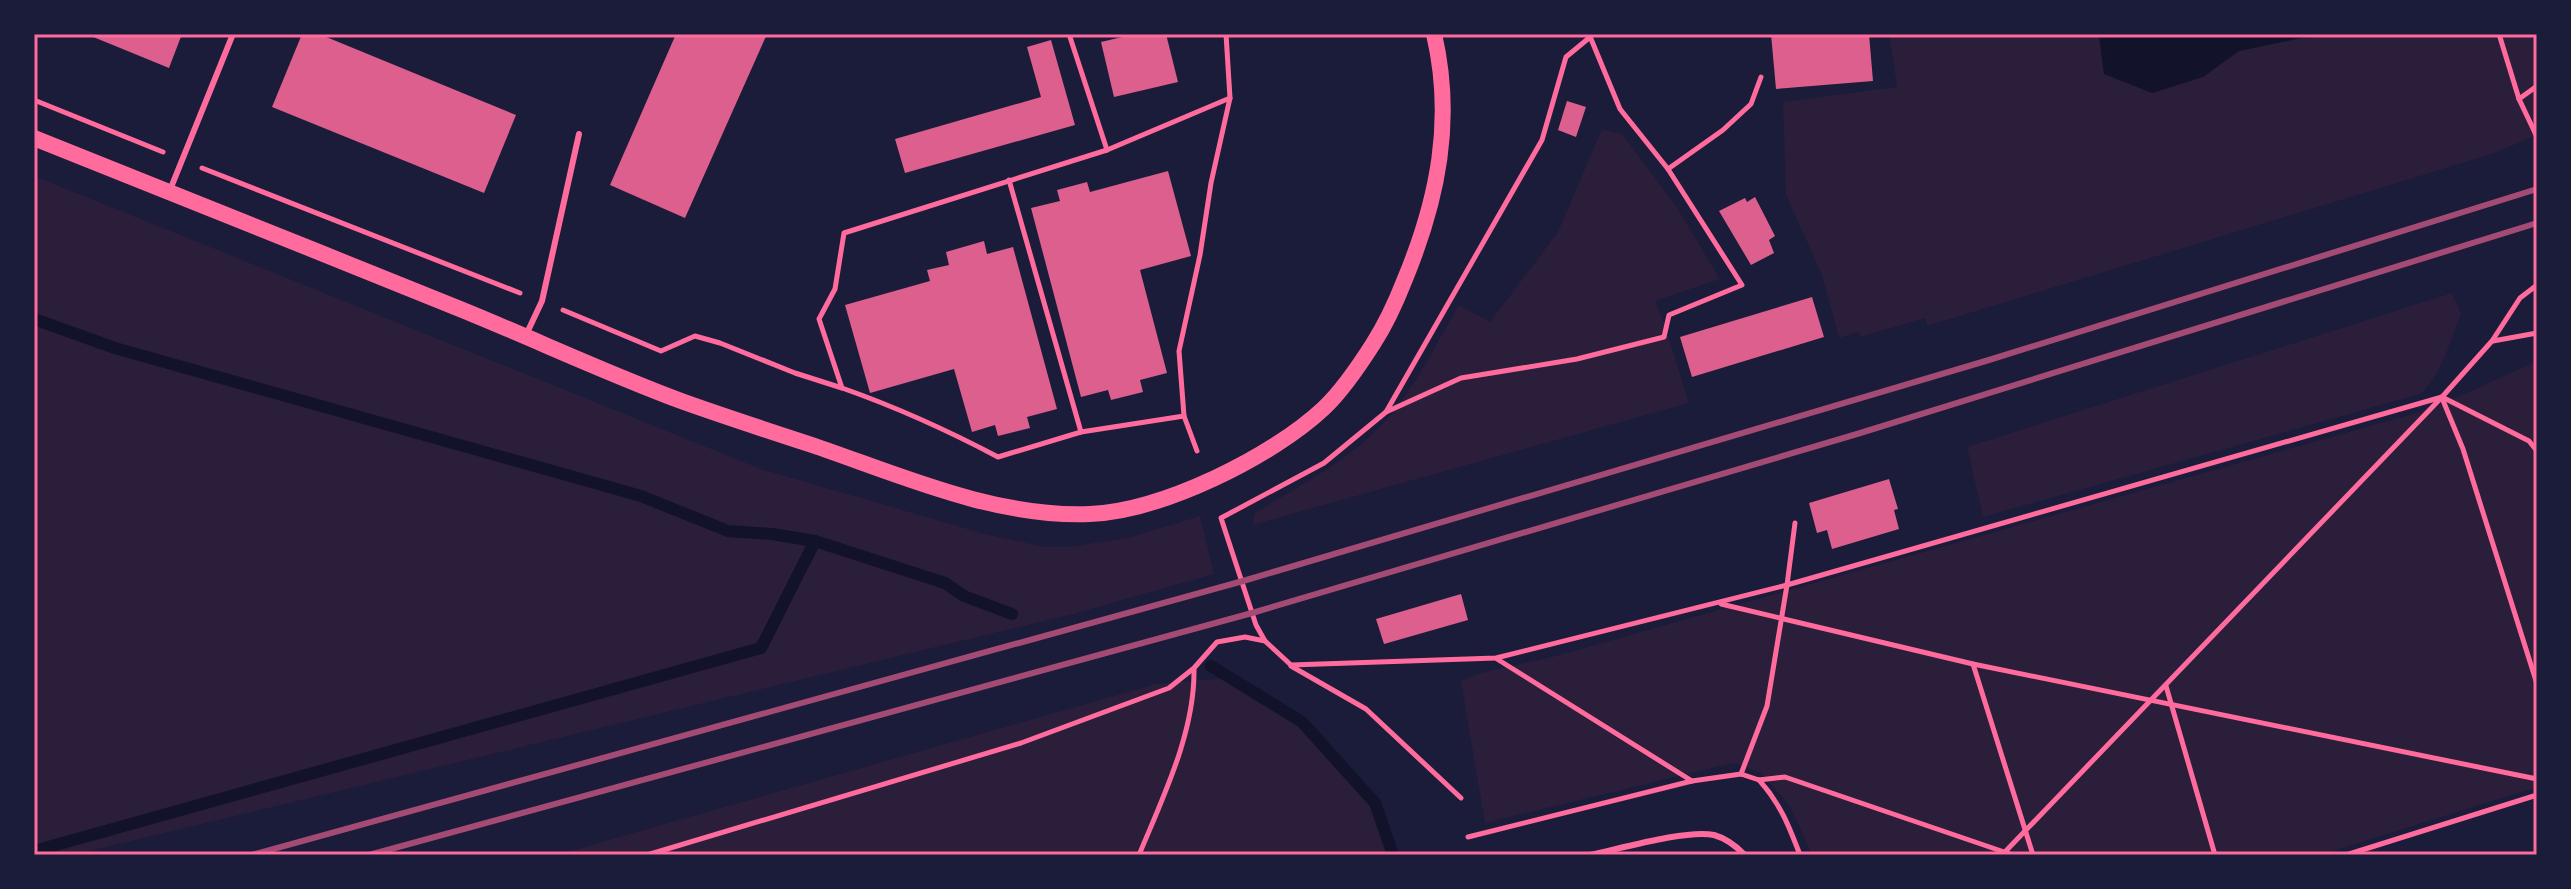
<svg xmlns="http://www.w3.org/2000/svg" width="2571" height="889" font-family="'Playfair Display',serif">
<style>
.green{fill:#2a1e3b}
.water{fill:#12122b}
.lines{fill:none;stroke-linecap:round;stroke-linejoin:round}
.stream{stroke:#12122b;stroke-width:12}
.building{fill:#dd5f8e}
.path{stroke:#ff6b9d;stroke-width:5}
.service{stroke:#ff6b9d;stroke-width:6}
.secondary{stroke:#ff6b9d;stroke-width:16}
.rail{stroke:#a44b75;stroke-width:6}
.neatline{fill:none;stroke:#ff6b9d;stroke-width:3}
</style>
<rect width="100%" height="100%" fill="#1b1b3a"/>
<g class="green">
<path d="M1889 34H2099L2104 74 2203 77 2238 51 2301 38 2383 34H2537V135L2495 153 1927 326 1925 318 1861 337 1859 332 1839 338 1822 275 1786 195 1783 102 1897 87Z"/>
<path d="M1602 129 1622 134 1676 206 1720 279 1655 301 1664 323 1689 403 1252 525 1255 513C1304 483 1357 457 1394 411 1419 379 1438 340 1459 305L1490 322 1558 232Z"/>
<path d="M34 176 761 469 985 534 1045 547H1069L1131 537 1200 516 1214 574 1073 614 73 855H34Z"/>
<path d="M2452 293 2461 314C2450 341 2442 375 2420 394L1983 517 1967 447Z"/>
<path d="M2537 361V787L2320 855H1812L1790 806 1761 773 1733 763 1485 823 1461 681 1481 673 1552 657 2434 408Z"/>
<path d="M1228 678 1302 722 1375 803 1393 855H556L1156 684Z"/>
</g>
<path class="water" d="M2099 34H2383L2301 38 2239 51 2203 77 2152 93 2104 74Z"/>
<g class="lines">
<g class="stream">
<path d="M34 319 115 348 641 496 728 531 772 534 815 541 945 583 964 596 1012 614"/>
<path d="M1211 666 1302 722 1375 803 1393 855"/>
<path d="M34 851 761 648 815 541"/>
</g>
</g>
<g class="building">
<path d="M86 34H182L169 68Z"/>
<path d="M302 34H319L516 115 484 193 272 107Z"/>
<path d="M676 34H767L685 218 610 185Z"/>
<path d="M1135 34H1166L1178 82 1114 97 1101 42Z"/>
<path d="M1771 34H1869L1873 81 1776 89Z"/>
<path d="M1051 40 1075 125 905 173 895 139 1041 97 1027 47Z"/>
<path d="M1567 101 1586 107 1576 137 1558 130Z"/>
<path d="M1168 171 1191 256 1140 270 1167 373 1140 380 1143 392 1111 400 1108 390 1081 397 1031 208 1060 201 1057 190 1087 182 1090 192Z"/>
<path d="M1755 197 1775 236 1769 240 1774 253 1751 265 1719 211 1745 198 1747 202Z"/>
<path d="M984 241 987 254 1013 247 1057 409 1027 417 1030 428 998 436 995 425 972 432 954 369 870 393 845 305 930 281 927 270 949 265 946 252Z"/>
<path d="M1812 297 1824 337 1692 377 1680 337Z"/>
<path d="M1889 479 1898 509 1894 510 1899 529 1832 549 1827 530 1817 533 1809 503Z"/>
<path d="M1461 594 1468 620 1384 644 1376 619Z"/>
</g>
<g class="lines">
<g class="path">
<path d="M1069 34 1107 150"/>
<path d="M2499 34 2519 99 2537 137"/>
<path d="M1589 38 1566 57 1542 140 1386 412 1324 463 1221 518 1256 625 1265 641 1291 665 1496 658 1787 585 2442 397 2529 441 2537 451"/>
<path d="M2519 99 2537 86"/>
<path d="M34 100 163 152"/>
<path d="M202 168 520 293"/>
<path d="M1668 169 1723 130 1751 104 1761 77"/>
<path d="M1009 180 1081 432"/>
<path d="M563 310 661 351 695 336 720 343 795 373 842 388"/>
<path d="M2493 341 2537 333"/>
<path d="M2442 398 2463 449 2537 684"/>
<path d="M1386 412 1461 378 1577 359 1664 337 1669 315 1742 285 1668 169 1620 109 1589 34"/>
<path d="M1184 416 1081 432 998 457C947 430 896 407 842 388L819 319 835 289 844 233 1107 150 1230 98"/>
<path d="M1197 451 1184 416 1179 351 1200 255 1211 183 1230 98 1226 34"/>
<path d="M1721 604 1973 664 2537 779"/>
<path d="M1497 659 1692 781"/>
<path d="M1973 664 2033 855"/>
<path d="M1291 666 1366 709 1461 798"/>
<path d="M2166 686 2215 855"/>
<path d="M1741 774 1767 706 1787 585 1795 523"/>
<path d="M1759 780C1780 803 1789 826 1800 855"/>
<path d="M1468 837 1692 781 1741 774 1759 780 1785 777 2013 855"/>
<path d="M647 855 1021 743 1169 688 1194 668 1217 642 1245 637 1265 641"/>
<path d="M1139 855C1163 797 1195 732 1194 669"/>
<path d="M2002 855 2442 397 2492 341 2520 298 2537 285"/>
<path d="M2346 855 2537 795"/>
</g>
<g class="service">
<path d="M170 190 233 34"/>
<path d="M526 335 542 301 579 134"/>
<path d="M1590 855C1619 849 1687 829 1714 835 1725 838 1737 847 1745 855"/>
</g>
<path class="secondary" d="M34 138C176 194 318 252 460 309 534 339 608 374 684 402 726 417 769 431 812 445 900 475 995 518 1090 514 1162 511 1272 457 1324 408 1343 390 1359 366 1373 344 1386 324 1396 302 1405 279 1438 199 1454 120 1434 34"/>
<g class="rail">
<path d="M252 855 1243 581 1989 360 2537 189"/>
<path d="M369 855 1252 613 1857 434 2537 223"/>
</g>
</g>
<rect width="2571" height="889" fill="none" stroke="#1b1b3a" stroke-width="72"/>
<rect x="36" y="36" width="2499" height="817" class="neatline"/>
</svg>
